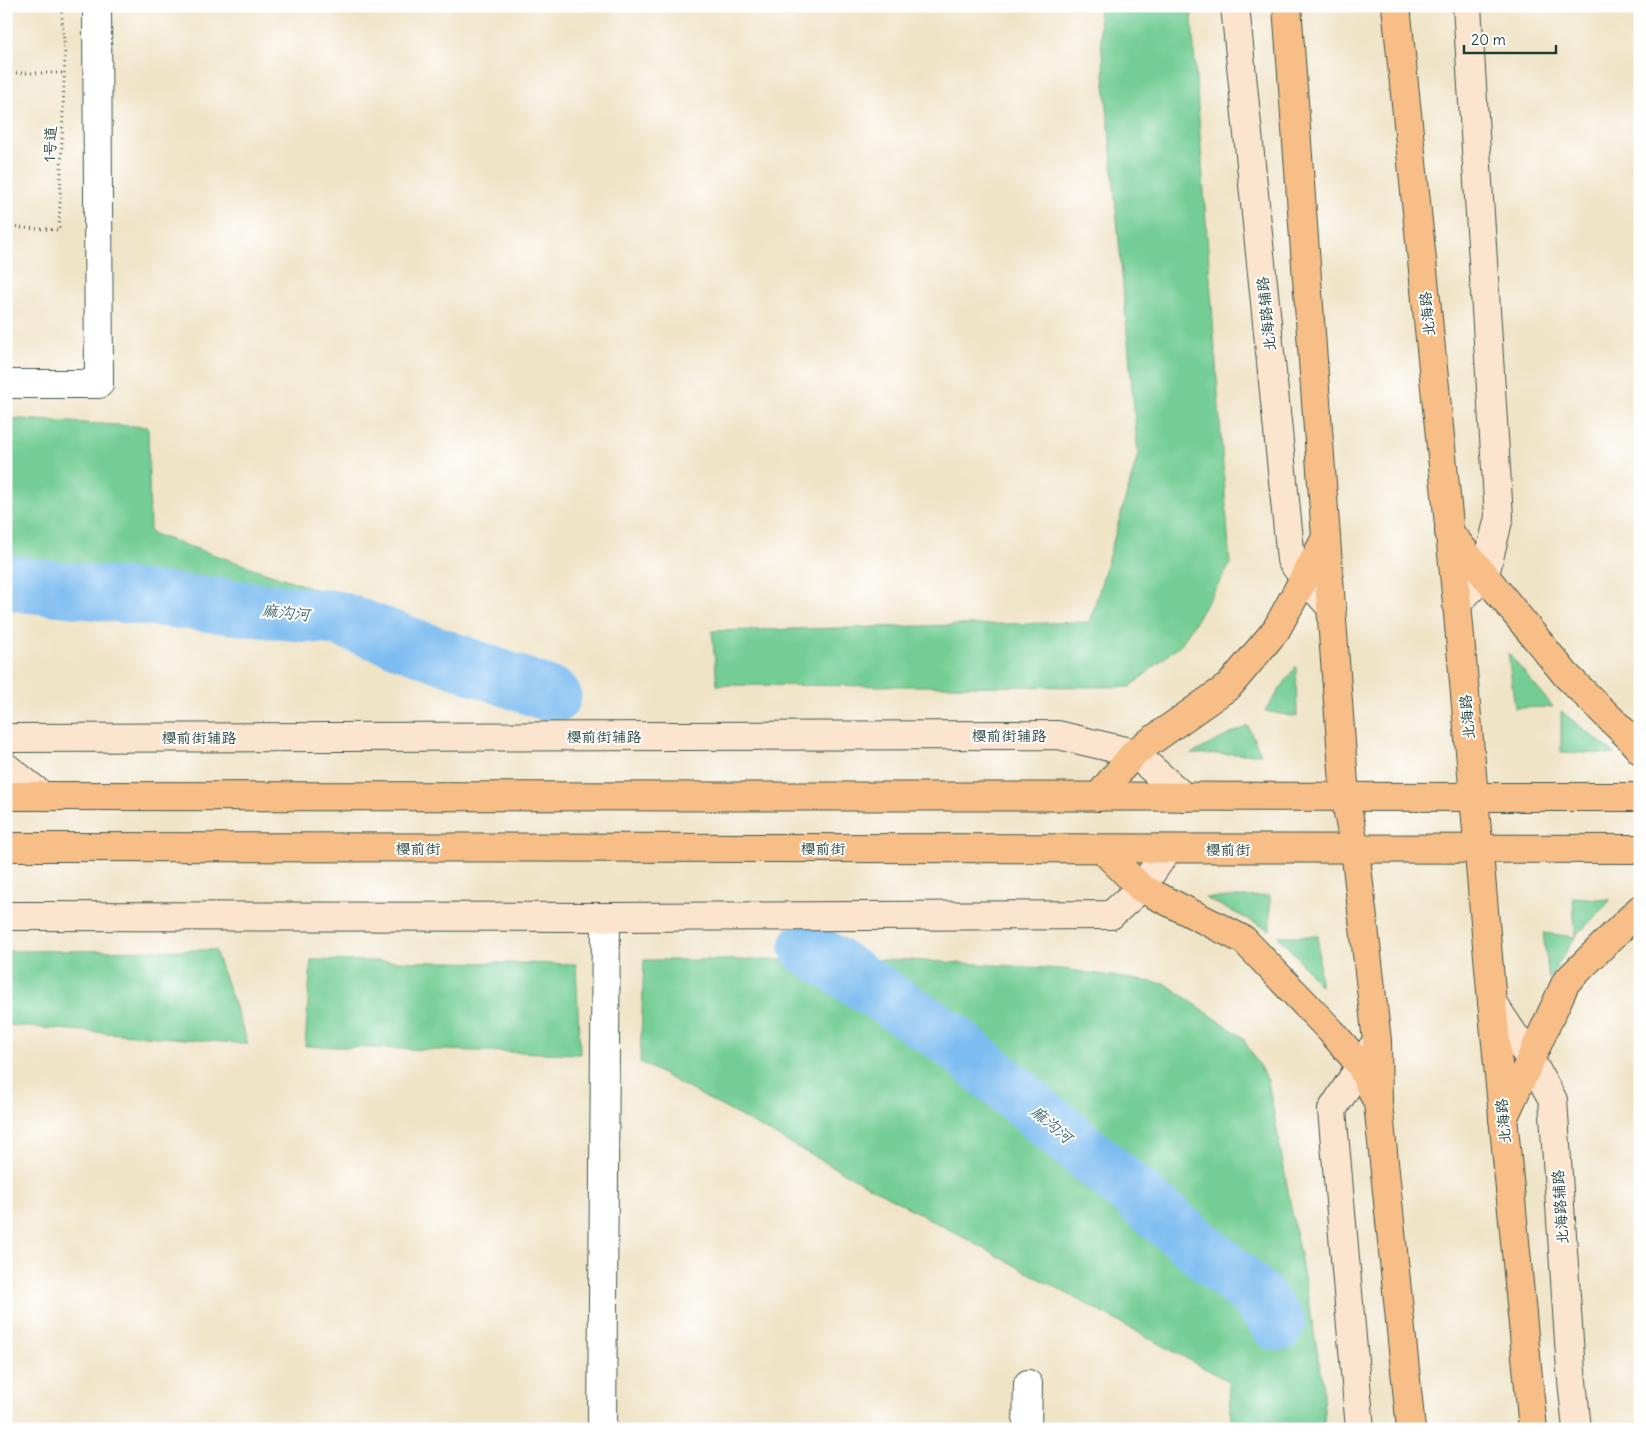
<svg xmlns="http://www.w3.org/2000/svg" width="1646" height="1435" font-family="Delius,'LXGW WenKai TC',sans-serif">
<style>
.green{fill:#73cd94;stroke:#498564}
.lines{fill:none;stroke-linecap:round;stroke-linejoin:round}
.river{stroke:#7bbcf0;stroke-width:55}
.street-casing{stroke:#3e564a;stroke-width:30}
.secondary-casing{stroke:#3e564a;stroke-width:30}
.primary-casing{stroke:#3e564a;stroke-width:30}
.path{stroke:#3e564a;stroke-width:3;stroke-dasharray:1 4;stroke-linecap:butt}
.street{stroke:#fff;stroke-width:28}
.secondary{stroke:#fce5cf;stroke-width:28}
.primary{stroke:#f7be88;stroke-width:28}
.labels{text-anchor:middle;dominant-baseline:central;stroke-width:4;stroke-linejoin:round;paint-order:stroke}
.street-label{font-size:15px;fill:#1f3d34;stroke:#fff}
.water-label{font-size:16px;font-style:italic;fill:#3b636c;stroke:#fff}
</style>
<rect width="100%" height="100%" fill="#fff"/>
<filter id="ink" filterUnits="userSpaceOnUse"><feTurbulence type="fractalNoise" baseFrequency=".02" numOctaves="2"/><feDisplacementMap in="SourceGraphic" scale="10" xChannelSelector="R" yChannelSelector="G"/><feConvolveMatrix kernelMatrix="1 2 1 2 8 2 1 2 1" color-interpolation-filters="sRGB"/></filter>
<filter id="wash" filterUnits="userSpaceOnUse"><feTurbulence type="fractalNoise" baseFrequency=".0096" numOctaves="4" result="noise"/><feDisplacementMap in="SourceGraphic" scale="20" xChannelSelector="R" yChannelSelector="G"/><feGaussianBlur stdDeviation="1.12" result="paint"/><feColorMatrix in="noise" values="0 0 0 0 0 0 0 0 0 0 0 0 0 0 0 0 0 1.4 0 .05"/><feComposite in="paint" operator="in"/></filter>
<g filter="url(#wash)">
<rect width="100%" height="100%" fill="#f0e4c7"/>
<g class="green">
<path d="M1098 6H1191L1230 565 1182 643 1130 687 717 685 712 631 1090 622 1138 455Z"/>
<path d="M6 418 148 427 150 533 515 657 24 585 6 586Z"/>
<path d="M1508 653 1553 707 1515 708Z"/>
<path d="M1296 666 1297 717 1265 711Z"/>
<path d="M1561 711 1615 754 1561 752Z"/>
<path d="M1248 726 1261 754H1191L1232 733Z"/>
<path d="M1270 896V930L1205 898Z"/>
<path d="M1573 897 1611 900 1575 937 1549 979 1543 933 1575 937Z"/>
<path d="M1278 936H1318L1320 986 1295 955Z"/>
<path d="M215 950 248 1044 6 1025V951Z"/>
<path d="M311 960 576 964 580 1054 305 1046Z"/>
<path d="M644 960H908L1062 969 1166 984 1242 1037 1268 1081 1322 1376 1325 1429H1232L1228 1381 640 1062Z"/>
</g>
<g class="lines">
<g class="river">
<path d="M6 581 24 585 336 618 554 696"/>
<path d="M807 947 949 1038 1256 1295 1278 1324"/>
</g>
</g>
</g>
<g filter="url(#ink)">
<g class="lines">
<g class="street-casing">
<g id="street">
<path d="M6 384H99L97 6"/>
<path d="M602 1429 606 917"/>
<path d="M1027 1429 1028 1384"/>
</g>
</g>
<g class="secondary-casing">
<g id="secondary">
<path d="M1235 6 1291 560 1304 578 1332 608"/>
<path d="M1457 603 1485 575 1499 517 1467 6"/>
<path d="M6 738 1058 735 1134 753 1184 797"/>
<path d="M6 767 43 796"/>
<path d="M6 916 606 917 1111 915 1141 888 1168 849"/>
<path d="M1492 1002 1530 1059 1553 1100 1571 1371 1577 1429"/>
<path d="M1360 1429 1332 1110 1372 1048"/>
</g>
</g>
<g class="primary-casing">
<g id="primary">
<path d="M1287 6 1345 797 1355 849 1377 1041 1378 1103 1411 1429"/>
<path d="M1396 6 1457 603 1492 1002 1533 1429"/>
<path d="M1449 532 1566 675 1629 737 1640 750"/>
<path d="M6 796 1640 797"/>
<path d="M1098 797 1134 753 1229 686 1276 630 1326 538"/>
<path d="M6 847 1640 849"/>
<path d="M1102 849 1141 888 1244 940 1331 1031 1361 1066 1375 1097"/>
<path d="M1503 1119 1566 982 1640 909"/>
</g>
</g>
<g class="path">
<path d="M6 73H64"/>
<path d="M6 227 59 230 65 54 61 6"/>
</g>
<use href="#street" class="street"/>
<use href="#secondary" class="secondary"/>
<use href="#primary" class="primary"/>
</g>
</g>
<g class="labels">
<g class="street-label">
<text transform="translate(50 144) rotate(-88)">1号道</text>
<text transform="translate(1266 314) rotate(-96)">北海路辅路</text>
<text transform="translate(1427 314) rotate(-96)">北海路</text>
<text transform="translate(1467 717) rotate(-95)">北海路</text>
<text x="1009" y="735">樱前街辅路</text>
<text x="604" y="736">樱前街辅路</text>
<text x="199" y="737">樱前街辅路</text>
<text x="418" y="848">樱前街</text>
<text x="823" y="848">樱前街</text>
<text x="1228" y="849">樱前街</text>
<text transform="translate(1503 1121) rotate(-95)">北海路</text>
<text transform="translate(1560 1207) rotate(-94)">北海路辅路</text>
</g>
<g class="water-label">
<text transform="translate(286 612) rotate(6)">麻沟河</text>
<text transform="translate(1052 1124) rotate(40)">麻沟河</text>
</g>
</g>
<rect width="1646" height="1435" fill="none" stroke="#fff" stroke-width="25"/>
<path d="M1464 45v8h92v-8" fill="none" stroke="#1f3d34" stroke-width="2.5"/>
<text x="1471" y="45" font-size="15" fill="#1f3d34" stroke="#ffffff" stroke-width="4" paint-order="stroke">20 m</text>
</svg>
